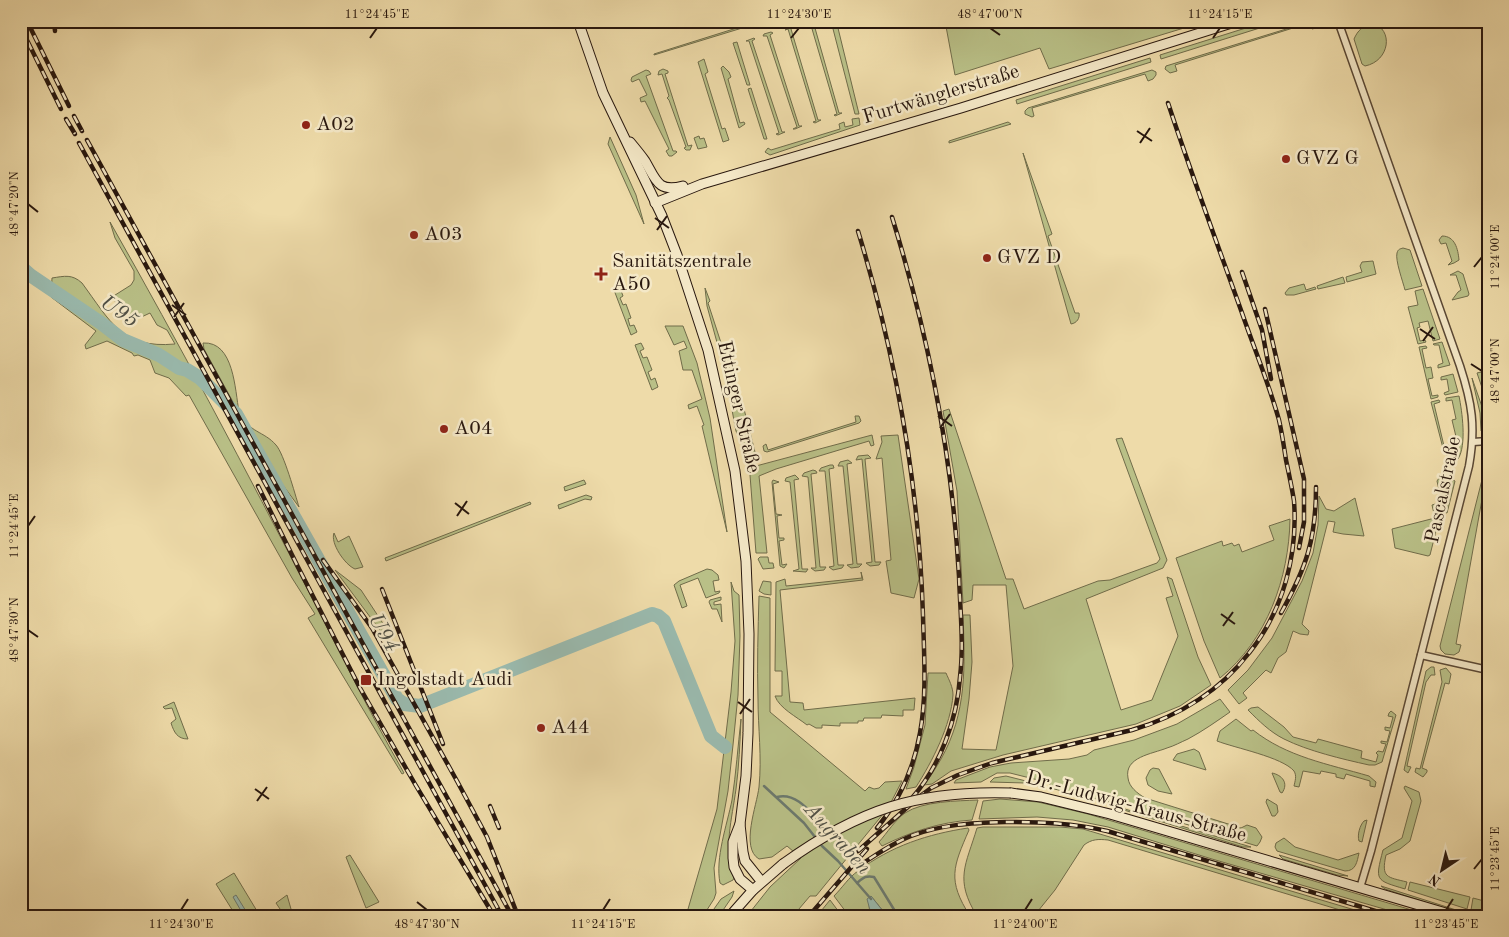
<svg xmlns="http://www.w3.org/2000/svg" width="1509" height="937" font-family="'Old Standard TT',serif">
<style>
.green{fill:#b9c087;stroke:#706c4a}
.water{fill:#9abaae;stroke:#6c796e}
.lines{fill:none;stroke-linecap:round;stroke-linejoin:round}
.stream{stroke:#6c796e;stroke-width:2.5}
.river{stroke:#9abaae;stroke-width:14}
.street-casing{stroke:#5a4835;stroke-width:9}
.secondary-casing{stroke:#28170e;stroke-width:11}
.street{stroke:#f4e8c7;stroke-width:6}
.secondary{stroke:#f4e8c7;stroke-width:9}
.rail-casing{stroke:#28170e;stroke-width:4.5}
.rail{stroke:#f4e8c7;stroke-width:2.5;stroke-dasharray:8;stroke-linecap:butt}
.secondary-bridge-casing{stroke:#28170e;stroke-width:11;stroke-linecap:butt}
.secondary-bridge{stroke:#f4e8c7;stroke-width:9}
.ticks{fill:none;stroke:#28170e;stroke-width:2}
.poi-dot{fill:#8f2418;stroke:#f4e8c7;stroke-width:2}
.labels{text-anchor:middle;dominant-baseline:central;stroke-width:5;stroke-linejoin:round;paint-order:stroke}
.street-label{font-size:20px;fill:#28170e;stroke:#f4e8c7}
.poi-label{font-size:20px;fill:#28170e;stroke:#f4e8c7;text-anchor:start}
.water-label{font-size:21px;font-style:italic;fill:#505046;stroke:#f4e8c7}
.neatline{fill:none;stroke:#28170e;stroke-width:2}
.ticks-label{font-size:12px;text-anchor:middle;fill:#28170e}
</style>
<rect width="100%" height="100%" fill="#eedba9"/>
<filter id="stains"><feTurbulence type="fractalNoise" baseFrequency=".004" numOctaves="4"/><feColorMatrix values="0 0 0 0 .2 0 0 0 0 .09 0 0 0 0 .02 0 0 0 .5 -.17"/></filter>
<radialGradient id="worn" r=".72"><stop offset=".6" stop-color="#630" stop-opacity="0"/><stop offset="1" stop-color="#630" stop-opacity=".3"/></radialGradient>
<g class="green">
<path d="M759 21H765L654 55V54Z"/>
<path d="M813 21 839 113H842L835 116 834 115 837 114 810 22H806Z"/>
<path d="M945 21H1207L1049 69 1040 48 955 75Z"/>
<path d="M1268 21H1282L1161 59 1160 55Z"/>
<path d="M1309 22 1315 24 1316 28 1312 29 1309 23 1175 65 1177 71 1170 73 1165 69 1166 66Z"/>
<path d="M1372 23C1394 29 1390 61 1365 66L1362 64 1354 39C1358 30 1362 27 1372 23Z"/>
<path d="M837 24 859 114H855L832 25Z"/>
<path d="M793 26 794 27 791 29 818 120H821L815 123 813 122 816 121 788 29 785 30Z"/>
<path d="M771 32 773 33 770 35 799 126H802L795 129H793L797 127 767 36H763L764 34Z"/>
<path d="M754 38 755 39 752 41 782 132H785L778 135 776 134 779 133 749 41H746Z"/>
<path d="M737 42 750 85H747L733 43Z"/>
<path d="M1150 58 1151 62 1017 104 1016 100Z"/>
<path d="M704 59 708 72 705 74 722 129 725 128 729 140 723 142 698 62Z"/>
<path d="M723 66 729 72 731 77 728 79 740 123 744 122 745 124 739 128 721 68Z"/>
<path d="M663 69 668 71V73L665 74 688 146 692 145 690 150H686L684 148 686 147 669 100 667 98 669 96 662 74 658 75 659 71Z"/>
<path d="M646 70 649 71 651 74 646 76 673 151H676L677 152 672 156H669L666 151 669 149 645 101 641 102 640 98 647 95 639 79 632 82 631 80 632 77Z"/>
<path d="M1152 70 1156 72V75L1153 79 1148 81 1145 74 1032 108 1034 116 1032 117 1025 114V111L1028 108Z"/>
<path d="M751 88 767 139H764L748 89Z"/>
<path d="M859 118 860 125 770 155 765 152 768 148 771 150 840 129 839 124 844 122 845 127 853 125 852 119Z"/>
<path d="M1008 122 1011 124 949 143V141Z"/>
<path d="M699 136 700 139 704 138 707 147 698 149 694 138Z"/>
<path d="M610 137 636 195 644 224 608 144Z"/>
<path d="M1023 153 1052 234 1048 236 1075 313H1079C1080 318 1077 323 1071 324Z"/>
<path d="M110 222C180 345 246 470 311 596 341 655 371 715 404 773L402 774 308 618 315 614 292 578 189 395 186 396 169 378 155 373 150 360 138 355 134 356 132 353 107 341 86 349 85 345 96 331 51 297 52 278C65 276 72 274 82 283 110 321 122 349 175 344L167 330 157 325 150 313 135 320 128 319 112 297 131 285 134 280V271L115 238Z"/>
<path d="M1442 236C1455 236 1458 249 1459 260L1454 263 1448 265 1452 261 1446 243 1441 244 1439 240Z"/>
<path d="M1403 248 1410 250 1422 286 1405 290C1403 282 1395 260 1397 253 1398 249 1400 249 1403 248Z"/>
<path d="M1373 261 1376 274 1347 282 1346 277 1362 272 1360 266 1362 262Z"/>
<path d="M1458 271 1463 274 1469 294 1468 296 1452 300 1458 292 1461 290 1456 275H1450Z"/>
<path d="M1343 277 1345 283 1318 289 1317 286Z"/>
<path d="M1304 284 1306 290 1315 287 1316 289 1294 295H1286L1285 293 1289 288Z"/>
<path d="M620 288 623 296 620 298 623 305 626 304 631 318 628 319 630 326 634 325 637 332 631 335 614 290Z"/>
<path d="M705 288 710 301 708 303 725 355 730 354 733 366 726 368 738 410 744 409 755 452 752 456H747L736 431 724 368 707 306Z"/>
<path d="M1423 289 1440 339 1433 341 1428 321 1419 323 1420 327 1417 328 1420 341 1425 340 1426 342 1418 344 1408 307 1418 305 1415 291Z"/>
<path d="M665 326H683L697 363 710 418 727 532 702 426 704 425 697 406 689 409 688 405 702 399 692 370H683L679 351 687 348 684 341 674 345Z"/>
<path d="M1442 342 1450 365 1438 368V365L1443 363 1439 345H1434L1433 344Z"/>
<path d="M203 343C234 341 235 390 239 412 249 433 264 431 276 445 284 454 295 494 299 507L266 462 204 349Z"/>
<path d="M641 343 644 349 640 351 643 358 647 357 652 370 648 372 651 380 655 378 658 387 652 390 635 345Z"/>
<path d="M1426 346 1427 348 1422 349 1426 368 1431 367 1433 378 1428 379 1432 396 1438 395V397L1431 399 1419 347Z"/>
<path d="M1481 372 1488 393V405L1477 373Z"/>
<path d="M1453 374 1458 392 1445 395 1444 393 1449 391 1447 379 1441 380V377Z"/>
<path d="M1472 378 1488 424V430L1485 434 1481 431 1480 413Z"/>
<path d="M1459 396C1462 411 1467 445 1458 459 1453 458 1446 457 1444 452L1431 402 1439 400 1440 402 1434 404 1444 446 1449 445 1450 447 1458 445 1452 420 1456 419 1452 400 1446 401V398Z"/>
<path d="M949 409 1006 579H1013L1024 609 1098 581 1110 580 1157 563 1160 559 1116 439 1122 438 1167 560 1163 568 1086 599 1121 710 1152 700 1178 636 1166 598 1173 596 1167 577 1172 579 1198 657 1211 685 1180 706 1136 724 1003 755 951 771 932 784 924 785C930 777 936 768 941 759 967 713 965 666 963 615H970L972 662 969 699 962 749 996 750 1013 666 1006 585H973L972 600 963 603 957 491 943 411Z"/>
<path d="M855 416H859L861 421 859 423 767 452 764 451 763 446 766 444 768 450 856 422Z"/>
<path d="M872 435 874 445 871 446 869 441 776 469 759 476 767 553H756L750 475 756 466Z"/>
<path d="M898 435 919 579 914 598 891 593 886 561 891 560 882 458 876 459 882 442 881 436Z"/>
<path d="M868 455 871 458 865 459 875 562H881L879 565 870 566 866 563 872 562 862 459 856 460 858 456Z"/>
<path d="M1488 456V466L1456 644 1461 645 1459 652 1454 655 1445 654 1441 650 1440 646Z"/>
<path d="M848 460 852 463 847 464 857 564H862L859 567 851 568 847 565 853 564 843 466H838L840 462Z"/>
<path d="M830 465H833L834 468 829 469 838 565H844L842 568 833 570 829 567 834 566 825 471H819L821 468Z"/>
<path d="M813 470 816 471 817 473 811 474 820 567H826L824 570 815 571 811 568H816L808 477 802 476 804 473Z"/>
<path d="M795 475 799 479 794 480 802 569H808L806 572 793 571 799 569 790 482 785 481 786 478Z"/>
<path d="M1448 477 1455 481 1447 513 1444 512 1437 481 1439 478Z"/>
<path d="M584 480 586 484 565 491 564 487Z"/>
<path d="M773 480 779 482 773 484 776 514 782 515 777 516 779 538H784V540L779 541 782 565 787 564 784 568 780 566 772 482Z"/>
<path d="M586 495 592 497 591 500 585 499 559 509 558 505Z"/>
<path d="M1319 496 1326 509 1334 511 1355 498 1364 536 1343 534 1333 532 1335 522 1328 521 1302 624 1309 631 1308 635 1300 634 1293 631 1286 652 1278 658 1271 673 1266 670 1243 693 1247 698 1239 704 1228 690 1248 670 1272 638 1302 581 1313 553 1318 525Z"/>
<path d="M530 502 531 504 386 561 385 558Z"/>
<path d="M1439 503 1441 511 1430 555 1428 556 1395 548 1392 529 1435 518 1432 505Z"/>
<path d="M1290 519C1289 578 1267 640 1220 678L1204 641 1176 558 1222 541 1223 546 1232 543 1234 546 1239 544 1242 552 1274 540 1269 526Z"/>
<path d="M334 533 338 542 349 536 363 567 355 569C345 565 330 543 334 533Z"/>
<path d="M760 557H768L769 563H773L774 568 763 569 758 559Z"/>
<path d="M707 569 712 570 718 575 719 580 713 581 715 592 720 591 719 593 706 598 698 578 680 585 687 606 682 608 674 585 679 581Z"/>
<path d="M335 570 361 590 384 625 391 645Z"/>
<path d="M861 572 863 580 780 590 790 702 803 703 804 710 915 698 914 710H903V716L882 715 881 718H864L863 721H858V723H840V726L822 725V728H816L809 724 807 725C797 717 779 708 775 696H782V671H775L776 582 785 579 786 586 862 578Z"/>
<path d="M763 581 771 582V595L764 594 759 591Z"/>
<path d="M731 582 734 591 739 595 740 636 738 695 733 745 728 791 714 868 716 893 714 899 703 916H686L717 809 731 692 735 641Z"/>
<path d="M759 596 770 598V712L865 791 869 787 874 789 879 788 885 782 902 781 888 808 816 896H810L793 916H747L770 887 801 858 787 846 772 857 759 859C740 848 757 805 759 787 762 757 758 728 758 699 757 665 758 630 759 596Z"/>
<path d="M721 597V600L714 602V605L721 604 722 622 717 609H712L709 602 710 600Z"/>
<path d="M1431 667H1434L1435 675H1431L1426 682 1407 766 1411 767 1408 773 1404 770 1426 671Z"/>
<path d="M1446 668 1451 674 1449 684 1445 683 1422 768 1427 770V772L1423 777 1415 772 1416 768 1420 769 1442 682 1440 670Z"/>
<path d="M928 673H946C949 680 953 687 953 695 951 725 932 762 916 787L906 789 914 767 925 725Z"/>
<path d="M1220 699 1230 712C1217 721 1203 731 1188 739 1181 742 1174 746 1167 748 1152 754 1124 757 1128 778 1129 787 1137 793 1145 798L1241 828 1247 825 1256 828 1262 837 1260 842 1257 846 1130 807 1050 788V783L1010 773H997L981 782 954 783 956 780 990 767 1011 763 1069 759 1087 755 1094 750 1134 740 1177 724Z"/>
<path d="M174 702 188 739C177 739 174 732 171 723L176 719 172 708 165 709 163 707Z"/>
<path d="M1258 707 1284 727 1293 737 1316 743 1318 739 1362 751 1361 758 1376 762 1378 755 1376 753 1378 751 1383 752 1386 744 1381 743V741L1387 742 1390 731 1385 730V727L1390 728 1393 717 1388 716 1389 713 1391 711 1396 715 1382 762 1375 765H1369C1342 759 1308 751 1284 739 1270 732 1259 721 1248 710L1251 708Z"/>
<path d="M741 719C740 743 739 766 736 789 732 819 723 849 734 878L733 880 723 885 720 883C715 858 727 825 732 800 736 773 738 746 741 719Z"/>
<path d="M1236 719 1251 731 1253 730C1287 757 1328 764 1369 776L1376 782 1375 787 1370 786V781L1346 774 1344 779 1336 777V774L1321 771 1320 774 1303 771 1299 787 1294 786C1295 781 1297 776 1294 771 1282 757 1235 748 1217 741L1220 731Z"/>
<path d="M1194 749 1199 752 1206 770 1173 760 1177 754Z"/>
<path d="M1153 768 1159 769 1172 794 1158 791 1148 785 1146 778 1150 770Z"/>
<path d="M1272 773C1282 775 1289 783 1282 793L1280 792Z"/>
<path d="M1006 776 1042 785V787L1025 783 990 782 994 778Z"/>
<path d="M1405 786 1419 792 1421 801 1410 841 1400 849 1386 855C1381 878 1387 877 1407 882L1405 889C1375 880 1375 881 1383 850L1402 838 1412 801 1404 788Z"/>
<path d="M1000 799 1038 802 1088 814 1432 916H1408L1212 859 1108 827 1073 820 1037 817 979 819 983 801Z"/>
<path d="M1267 799 1277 805 1278 812 1275 816H1272L1266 802Z"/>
<path d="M978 800 972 820C940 822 910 832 882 846L879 842C887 833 895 820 905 813 923 801 957 801 978 800Z"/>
<path d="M1111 806 1125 809 1251 847H1243Z"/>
<path d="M1367 820 1362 842 1359 841C1357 835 1360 825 1364 821Z"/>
<path d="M983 827H1060L1083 829 1375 916H1360L1108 840C1098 839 1092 839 1084 845L1055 890 1034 916H977C954 879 966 865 977 828Z"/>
<path d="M968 828 969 830C953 867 947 880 970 916H887L871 896C869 903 868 910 872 916H849L834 896C842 888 849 877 858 871 891 846 928 834 968 828Z"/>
<path d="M1284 838 1295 847 1338 860 1359 853C1357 862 1356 871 1345 871L1277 851 1275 847 1276 843Z"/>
<path d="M350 855 379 902 366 908 346 857Z"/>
<path d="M1279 855 1348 876 1337 875 1283 859Z"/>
<path d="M234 873 260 916H236L216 884Z"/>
<path d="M1410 882 1470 897 1467 909 1408 890Z"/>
<path d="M1381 886 1475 916H1468L1385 889Z"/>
<path d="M734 891 732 897 719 916H709L721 899Z"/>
<path d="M287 895 293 916H280L282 912 276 903Z"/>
<path d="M1473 898 1488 902V915L1471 910Z"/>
<path d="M830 900 842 916H817Z"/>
</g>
<g class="water">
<path d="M236 895 249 916H244L233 897Z"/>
<path d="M871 896 887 916 871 914 867 899Z"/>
</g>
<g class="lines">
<g class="stream">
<path d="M48 287 88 313 123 340 159 355 171 363"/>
<path d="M718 742 725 747"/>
<path d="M764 786 804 823 822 846 838 861 871 899"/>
<path d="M777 797C797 792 811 813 823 825 829 830 836 835 842 840"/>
<path d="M857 883C863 878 866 875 874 877L898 916"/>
</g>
<path class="river" d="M21 267 30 275 101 323 123 340 159 355 179 368 187 370 200 378 236 414 397 699 404 704 420 706 652 614 658 616 664 621 711 736 725 747"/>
<g class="street-casing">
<g id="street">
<path d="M1338 21 1460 366C1472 403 1476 427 1469 466L1371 851 1360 888"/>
<path d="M1473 442 1488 441"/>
<path d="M1421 655 1488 670"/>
</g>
</g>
<g class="secondary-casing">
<g id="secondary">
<path d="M578 21 603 93 662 216 677 255 708 350 735 471 746 561 749 634 748 733 746 776 740 824 733 842V858L734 867 740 879 753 890"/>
<path d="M630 142C635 148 640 154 645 161 656 180 658 193 683 186"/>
<path d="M655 203 702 184 961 108 1238 21"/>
<path d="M1011 793 1041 797 1110 814 1456 916"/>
<path d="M740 824 743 852 745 861 761 881"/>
<path d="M730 916 753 890 783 864"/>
</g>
</g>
<use href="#street" class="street"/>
<use href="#secondary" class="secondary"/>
<g class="rail-casing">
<g id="rail">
<path d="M27 21 69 106"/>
<path d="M54 21 55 31"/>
<path d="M21 28 61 109"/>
<path d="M74 116 82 131"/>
<path d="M66 119 75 134"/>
<path d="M87 140 512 916"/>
<path d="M79 143 502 916"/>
<path d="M892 217C928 334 952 453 959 576 960 609 964 644 960 677 957 720 940 766 912 798"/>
<path d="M858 231C896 356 919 485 923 616 924 655 927 695 920 733 914 767 899 801 877 828"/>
<path d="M1242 272 1262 330 1271 379"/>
<path d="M1265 309 1304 479V522L1299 548"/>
<path d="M258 486 298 567 360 688 415 784 494 916"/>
<path d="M323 560 372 628 457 781 487 837 518 916"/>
<path d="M382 589 443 744"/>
<path d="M1281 613C1306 568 1316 540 1316 487"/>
<path d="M490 806 499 828"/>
<path d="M858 851 919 797 931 788 958 775 992 763 1132 730C1179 716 1219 692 1249 653 1283 611 1298 555 1294 501 1292 488 1289 474 1286 460 1284 447 1282 433 1279 420 1269 384 1254 348 1242 313 1217 243 1191 173 1168 103"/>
<path d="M856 868C874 856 891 844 911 836 942 824 973 823 1005 822 1040 822 1073 823 1107 831L1392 916"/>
<path d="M809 916 867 849"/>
</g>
</g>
<use href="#rail" class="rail"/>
<g class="secondary-bridge-casing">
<path id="secondary-bridge" d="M783 864C859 809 918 790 1011 793"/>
</g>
<use href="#secondary-bridge" class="secondary-bridge"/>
</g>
<path class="ticks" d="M990 28 1000 35M370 38 377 28M791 38 799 28M1213 38 1220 28M1137 131 1152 141M1140 143 1150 128M28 204 38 212M655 218 669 228M657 230 667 216M1474 267 1482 257M172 305 186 315M174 317 184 303M1420 329 1435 339M1423 341 1433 327M1471 364 1482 371M938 416 952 426M940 428 950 414M455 503 469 514M457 516 467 501M28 526 35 516M1221 614 1235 624M1223 626 1233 612M28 630 38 637M738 702 752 712M740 714 750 699M255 789 269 799M257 801 267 787M1474 869 1482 859M417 902 427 910M181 910 188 899M603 910 610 899M1025 910 1032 899M1446 910 1453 899"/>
<g class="poi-dot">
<circle cx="306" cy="125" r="5"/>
<circle cx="1286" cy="159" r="5"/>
<circle cx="414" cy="235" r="5"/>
<circle cx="987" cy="258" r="5"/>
<path d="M598.5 266.5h5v5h5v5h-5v5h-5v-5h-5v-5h5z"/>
<circle cx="444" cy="429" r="5"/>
<rect x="360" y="674" width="12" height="12" rx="2.5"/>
<circle cx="541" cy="728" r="5"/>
</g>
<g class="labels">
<g class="street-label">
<text transform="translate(941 95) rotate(-17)">Furtwänglerstraße</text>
<text transform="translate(738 407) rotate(77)">Ettinger Straße</text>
<text transform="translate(1444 490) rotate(-78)">Pascalstraße</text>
<text transform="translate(1136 807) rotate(15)">Dr.-Ludwig-Kraus-Straße</text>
</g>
<g class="poi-label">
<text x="316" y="125">A02</text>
<text x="1296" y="159">GVZ G</text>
<text x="424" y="235">A03</text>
<text x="997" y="258">GVZ D</text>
<text x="612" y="262">Sanitätszentrale<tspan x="612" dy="23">A50</tspan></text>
<text x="454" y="429">A04</text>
<text x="377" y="680">Ingolstadt Audi</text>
<text x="551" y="728">A44</text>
</g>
<g class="water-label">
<text transform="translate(119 312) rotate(34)">U95</text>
<text transform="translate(383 633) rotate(61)">U94</text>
<text transform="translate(837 839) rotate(48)">Augraben</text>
</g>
</g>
<rect width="1509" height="937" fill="none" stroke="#eedba9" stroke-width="55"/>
<g transform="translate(1442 870) rotate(215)" stroke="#f4e8c7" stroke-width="4" paint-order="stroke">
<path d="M0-4L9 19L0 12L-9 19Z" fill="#28170e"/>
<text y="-8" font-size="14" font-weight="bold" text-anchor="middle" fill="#28170e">N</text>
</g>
<rect x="28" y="28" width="1454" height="882" class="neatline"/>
<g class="ticks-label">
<text x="377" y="18">11°24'45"E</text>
<text x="799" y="18">11°24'30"E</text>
<text x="990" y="18">48°47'00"N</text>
<text x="1220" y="18">11°24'15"E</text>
<text transform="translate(14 204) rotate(-90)" y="4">48°47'20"N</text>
<text transform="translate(1495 257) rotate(-90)" y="4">11°24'00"E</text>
<text transform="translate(1495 371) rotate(-90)" y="4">48°47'00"N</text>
<text transform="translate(14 526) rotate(-90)" y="4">11°24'45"E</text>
<text transform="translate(14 630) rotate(-90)" y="4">48°47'30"N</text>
<text transform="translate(1495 859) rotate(-90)" y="4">11°23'45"E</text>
<text x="181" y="928">11°24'30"E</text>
<text x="427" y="928">48°47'30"N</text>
<text x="603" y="928">11°24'15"E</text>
<text x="1025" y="928">11°24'00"E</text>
<text x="1446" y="928">11°23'45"E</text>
</g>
<rect width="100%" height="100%" filter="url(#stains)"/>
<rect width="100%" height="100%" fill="url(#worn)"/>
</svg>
